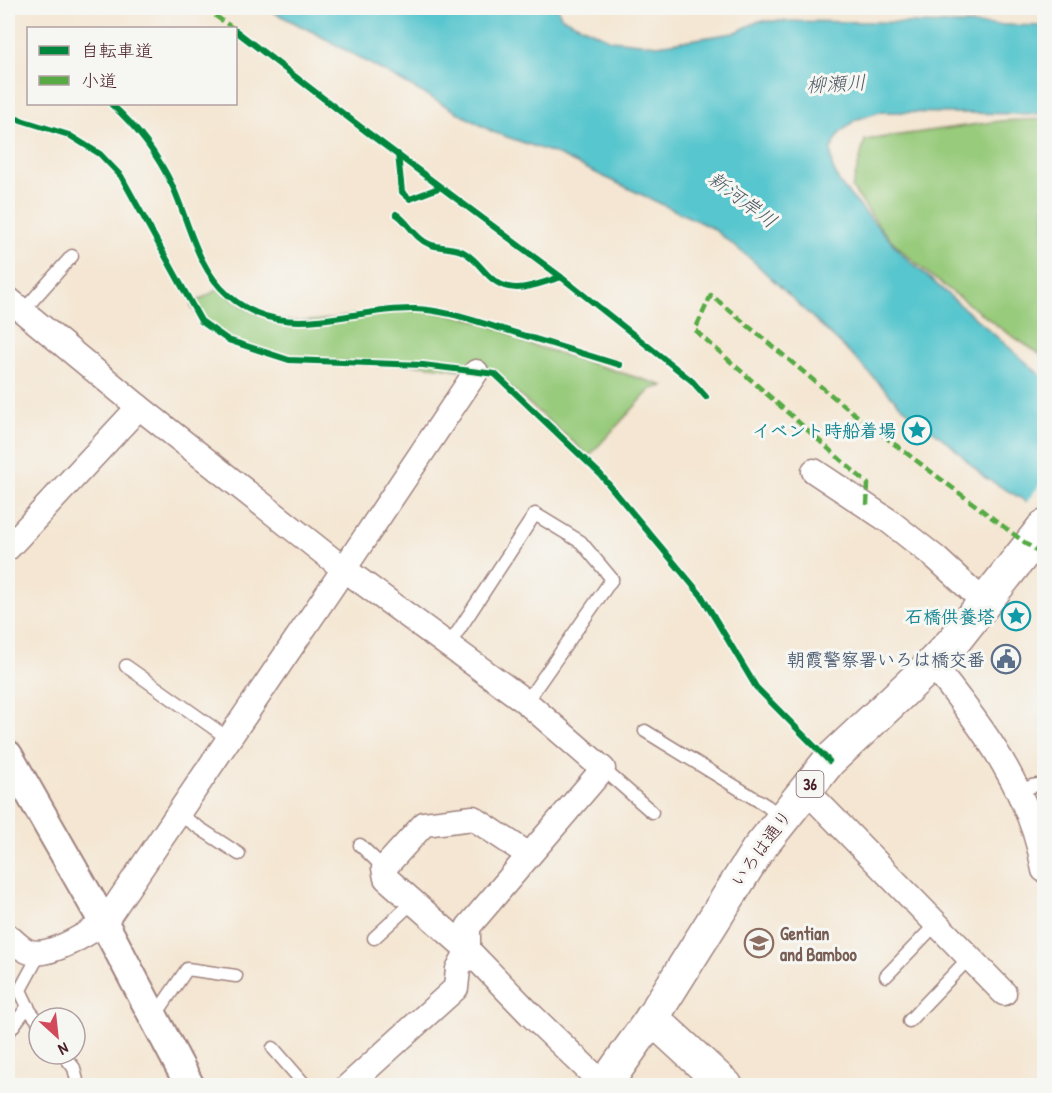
<svg xmlns="http://www.w3.org/2000/svg" width="1052" height="1093" font-family="'Patrick Hand','Klee One',sans-serif">
<style>
.green{fill:#98cb7c;stroke:#717554;stroke-width:1.5}
.water{fill:#59c6ce;stroke:#52727c;stroke-width:1.5}
.pier{fill:#f4e6d2}
.lines{fill:none;stroke-linecap:round;stroke-linejoin:round}
.service-casing{stroke:#9f827e;stroke-width:15}
.minor-casing{stroke:#9f827e;stroke-width:27}
.tertiary-casing{stroke:#9f827e;stroke-width:32}
.primary-casing{stroke:#9f827e;stroke-width:36}
.service{stroke:#fff;stroke-width:12}
.minor{stroke:#fff;stroke-width:24}
.tertiary{stroke:#fff;stroke-width:28}
.primary{stroke:#fff;stroke-width:33}
.quiet{stroke:#57aa44;stroke-width:4.5;stroke-dasharray:9 4.5;stroke-linecap:butt}
.cycleway-casing{stroke:#f6f6f2;stroke-width:10}
.cycleway{stroke:#00873e;stroke-width:6}
.labels{text-anchor:middle;dominant-baseline:central;stroke-width:6;stroke-linejoin:round;paint-order:stroke}
.shield{fill:#f6f6f2;stroke:#7e6067;stroke-width:1.5}
.shield-label{font-size:16px;font-weight:bold;fill:#4a1f2b}
.culture-label{font-size:18px;font-weight:bold;fill:#0d838f;stroke:#f6f6f2;text-anchor:end}
.service-label{font-size:18px;font-weight:bold;fill:#4e5e75;stroke:#f6f6f2;text-anchor:end}
.street-label{font-size:18px;fill:#4a1f2b;stroke:#f6f6f2}
.education-label{font-size:18px;font-weight:bold;fill:#785e54;stroke:#f6f6f2;text-anchor:start}
.water-label{font-size:20px;font-style:italic;fill:#4f5964;stroke:#f6f6f2}
</style>
<rect width="100%" height="100%" fill="#f6f6f2"/>
<filter id="ink" filterUnits="userSpaceOnUse"><feTurbulence type="fractalNoise" baseFrequency=".0167" numOctaves="2"/><feDisplacementMap in="SourceGraphic" scale="12" xChannelSelector="R" yChannelSelector="G"/><feConvolveMatrix kernelMatrix="1 2 1 2 8 2 1 2 1" color-interpolation-filters="sRGB"/></filter>
<filter id="wash" filterUnits="userSpaceOnUse"><feTurbulence type="fractalNoise" baseFrequency=".008" numOctaves="4" result="noise"/><feDisplacementMap in="SourceGraphic" scale="24" xChannelSelector="R" yChannelSelector="G"/><feGaussianBlur stdDeviation="1.35" result="paint"/><feColorMatrix in="noise" values="0 0 0 0 0 0 0 0 0 0 0 0 0 0 0 0 0 1.4 0 .05"/><feComposite in="paint" operator="in"/></filter>
<g filter="url(#wash)">
<rect width="100%" height="100%" fill="#f4e6d2"/>
<g class="green">
<path d="M1044 119V357L1003 330 931 276 902 251 882 230 852 188 865 140 1000 121Z"/>
<path d="M220 288C277 343 327 315 395 310 422 308 450 313 477 321 494 327 508 330 522 342L664 386 651 389 589 456 495 374 423 365 289 360 228 340 201 321 191 305Z"/>
</g>
<path class="water" d="M265 8H558L561 17 611 40 658 45 734 33 759 21 872 22 1044 26V114L880 112 855 120 839 134 831 149 832 166 840 184 903 255 1044 378V512L984 477 951 445 900 405 854 357 752 260 712 228 556 154 493 132 313 32Z"/>
<path class="pier" d="M1044 479V515L1026 503Z"/>
</g>
<g filter="url(#ink)">
<g class="lines">
<g class="service-casing">
<g id="service">
<path d="M23 311 72 256"/>
<path d="M449 645 535 514 581 542 612 579 526 702"/>
<path d="M126 666 229 739"/>
<path d="M645 731 767 806 782 818"/>
<path d="M603 769 652 812"/>
<path d="M1020 793 1032 786 1044 784"/>
<path d="M178 814 239 854"/>
<path d="M360 845 384 868"/>
<path d="M374 938 413 902"/>
<path d="M886 976 936 924"/>
<path d="M155 1016 187 969 236 976"/>
<path d="M909 1021 969 958"/>
<path d="M39 1022 30 1011 20 990 40 953"/>
<path d="M8 1033 28 1006"/>
<path d="M273 1048 306 1086"/>
<path d="M63 1054 74 1068 78 1085"/>
</g>
</g>
<g class="minor-casing">
<g id="minor">
<path d="M8 299 139 407 344 569 526 702 603 769 468 927V950L458 969 456 988 348 1086"/>
<path d="M814 471 889 521 936 558 985 603"/>
<path d="M8 548 139 407"/>
<path d="M932 664C981 725 1031 791 1044 870"/>
<path d="M805 789 1004 993"/>
<path d="M529 855 473 818 424 824 384 868 386 878 468 950 530 1014 604 1085"/>
<path d="M8 936C14 941 22 950 30 952 50 957 87 934 104 923L344 569 476 372"/>
</g>
</g>
<g class="tertiary-casing">
<path id="tertiary" d="M8 755 104 923 190 1086"/>
</g>
<g class="primary-casing">
<g id="primary">
<path d="M652 1018 726 1086"/>
<path d="M604 1086 652 1018 757 851 829 761 932 664 954 641 1044 527"/>
</g>
</g>
<use href="#service" class="service"/>
<use href="#minor" class="minor"/>
<use href="#tertiary" class="tertiary"/>
<use href="#primary" class="primary"/>
<g class="quiet">
<path d="M204 8 233 28"/>
<path d="M867 505 868 484 695 330 711 295 848 409 1044 557"/>
</g>
<g class="cycleway-casing">
<g id="cycleway">
<path d="M772 8H953L1044 10"/>
<path d="M236 31 367 132 561 277 692 381 706 397"/>
<path d="M111 104C137 127 158 155 173 187 189 223 197 268 228 295 284 345 350 307 415 309 445 310 474 321 503 329 542 341 581 353 620 365"/>
<path d="M8 116 69 135 100 154 121 176 201 321 228 340 289 360 423 365 495 374 600 474 701 595 756 687 829 761"/>
<path d="M398 154 402 192 410 199 441 187"/>
<path d="M396 214C409 222 414 238 429 244 440 249 455 246 465 253 475 259 480 267 488 275 510 298 534 285 561 277"/>
</g>
</g>
<use href="#cycleway" class="cycleway"/>
</g>
</g>
<defs>
<g id="sight-ring" transform="scale(1.5)"><circle r="9.5" fill="#f6f6f2" stroke="#0f9aa8" stroke-width="1.5"/><path d="M0-6L1.8-2.2L6-1.7L2.9 1.2L3.7 5.4L0 3.3L-3.7 5.4L-2.9 1.2L-6-1.7L-1.8-2.2Z" fill="#0f9aa8"/></g>
<g id="civic-ring" transform="scale(1.5)"><circle r="9.5" fill="#f6f6f2" stroke="#5c6f8a" stroke-width="1.5"/><path d="M-.6-6.5H3V-4.5H.6V-3L4-1V1h2V6H-6V1h2V-1L-.6-3ZM-1.2 2.5V6h2.4V2.5Z" fill="#5c6f8a"/></g>
<g id="school-ring" transform="scale(1.5)"><circle r="9.5" fill="#f6f6f2" stroke="#8d6e63" stroke-width="1.5"/><path d="M0-5L7-2L0 1L-7-2ZM-4 1L0 2.5L4 1V4Q0 6-4 4Z" fill="#8d6e63"/></g>
</defs>
<g fill-rule="evenodd">
<use href="#sight-ring" x="917" y="430"/>
<use href="#sight-ring" x="1016" y="616"/>
<use href="#civic-ring" x="1006" y="659"/>
<use href="#school-ring" x="759" y="943"/>
</g>
<g class="labels">
<rect class="shield" x="796.5" y="771" width="27" height="26" rx="4.5"/>
<g class="shield-label">
<text x="810" y="784">36</text>
</g>
<g class="culture-label">
<text x="896" y="430">イベント時船着場</text>
<text x="995" y="616">石橋供養塔</text>
</g>
<g class="service-label">
<text x="985" y="659">朝霞警察署いろは橋交番</text>
</g>
<g class="street-label">
<text transform="translate(761 848) rotate(-54)">いろは通り</text>
</g>
<g class="education-label">
<text x="780" y="933">Gentian<tspan x="780" dy="21">and Bamboo</tspan></text>
</g>
<g class="water-label">
<text transform="translate(836 83) rotate(-3)">柳瀬川</text>
<text transform="translate(743 199) rotate(37)">新河岸川</text>
</g>
</g>
<rect width="1052" height="1093" fill="none" stroke="#f6f6f2" stroke-width="30"/>
<rect x="27" y="27" width="210" height="78" fill="#f6f6f2" stroke="#b1a0a2" stroke-width="1.5"/>
<rect x="39" y="46" width="30" height="9" fill="#00873e" stroke="#b1a0a2" stroke-width="1.5"/>
<text x="81" y="57" font-size="18" fill="#4a1f2b">自転車道</text>
<rect x="39" y="76" width="30" height="9" fill="#57aa44" stroke="#b1a0a2" stroke-width="1.5"/>
<text x="81" y="87" font-size="18" fill="#4a1f2b">小道</text>
<g transform="translate(57 1036) rotate(153)"><circle r="28" fill="#f6f6f2" stroke="#b1a0a2" stroke-width="1.5"/>
<path d="M0-4.5L10 22L0 15L-10 22Z" fill="#d1495b"/>
<text y="-9" font-size="16" font-weight="bold" text-anchor="middle" fill="#4a1f2b">N</text>
</g>
</svg>
